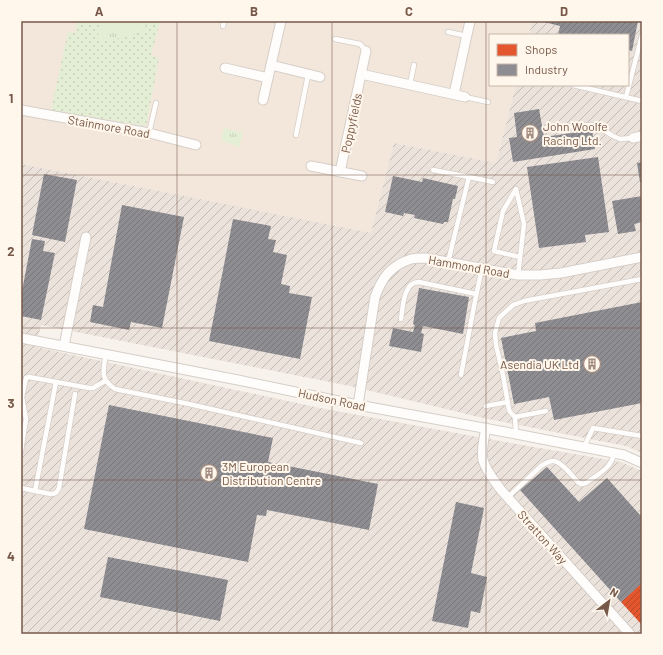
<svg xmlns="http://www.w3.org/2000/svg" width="663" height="655" font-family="Barlow,sans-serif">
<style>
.residential{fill:#f3e7db}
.industrial{fill:url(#industrial-furrows)}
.grass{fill:url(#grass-dots)}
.park{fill:url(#park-tufts)}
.pitch{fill:#e4eed5}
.shops{fill:url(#shops-hatch)}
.industry{fill:url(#industry-hatch)}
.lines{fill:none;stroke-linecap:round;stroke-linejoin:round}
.lane-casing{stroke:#d6cec8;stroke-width:6}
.street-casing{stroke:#d6cec8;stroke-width:11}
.lane{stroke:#fefdfc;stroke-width:4.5}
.street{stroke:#fefdfc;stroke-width:9}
.grid{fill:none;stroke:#775849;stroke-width:1;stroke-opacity:0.55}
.labels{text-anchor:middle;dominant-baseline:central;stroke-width:4;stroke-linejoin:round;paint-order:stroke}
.street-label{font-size:12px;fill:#775849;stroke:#fff7ec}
.poi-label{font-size:12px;fill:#775849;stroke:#fff7ec;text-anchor:start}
.neatline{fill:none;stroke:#775849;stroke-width:1.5}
.grid-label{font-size:13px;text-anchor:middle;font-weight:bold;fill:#775849}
</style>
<defs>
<pattern id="industrial-furrows" width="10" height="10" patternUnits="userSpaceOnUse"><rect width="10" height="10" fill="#ebe2dc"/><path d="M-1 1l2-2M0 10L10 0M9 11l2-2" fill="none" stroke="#c3bab4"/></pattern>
<pattern id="grass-dots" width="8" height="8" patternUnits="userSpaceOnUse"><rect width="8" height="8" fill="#e4eed5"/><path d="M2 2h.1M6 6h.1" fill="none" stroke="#c7ceb8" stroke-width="1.8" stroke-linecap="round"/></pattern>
<pattern id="park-tufts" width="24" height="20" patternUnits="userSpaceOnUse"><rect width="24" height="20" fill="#e4eed5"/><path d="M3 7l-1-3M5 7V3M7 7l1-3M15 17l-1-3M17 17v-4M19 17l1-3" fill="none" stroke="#c7ceb8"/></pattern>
<pattern id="shops-hatch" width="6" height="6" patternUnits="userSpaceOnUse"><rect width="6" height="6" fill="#e4572e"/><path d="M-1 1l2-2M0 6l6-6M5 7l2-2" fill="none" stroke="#b44828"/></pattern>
<pattern id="industry-hatch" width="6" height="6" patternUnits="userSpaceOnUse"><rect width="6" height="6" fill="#8d8d92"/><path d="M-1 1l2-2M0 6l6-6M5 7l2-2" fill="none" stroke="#787679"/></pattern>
</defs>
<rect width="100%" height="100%" fill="#f7f2eb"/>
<path class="residential" d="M21 21H532L529 35H490V85H516L496 163 394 143 371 234 21 164Z"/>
<path class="industrial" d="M532 21H642V453L626 446 483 418 350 386 41 325 36 347 320 408 500 441 621 462 642 471V634H21V164L371 233 394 143 496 163 516 85H628V35H529Z"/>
<path class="grass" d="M77 21H160L151 56 159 58 146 126 51 110 68 32 75 33Z"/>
<g class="park">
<path d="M108 21H149L142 31 132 36 100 41 98 34Z"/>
<path d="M224 128 243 133 239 147 221 140Z"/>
</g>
<path class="pitch" d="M114 21H143L122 34Z"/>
<path class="shops" d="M642 583V625L621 602Z"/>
<g class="industry">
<path d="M540 21H638L632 51 628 50V35H558L560 26Z"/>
<path d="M539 109 544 137 592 130 595 149 513 162 509 138 517 137 514 113Z"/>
<path d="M598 157 609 232 585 235 586 242 539 248 527 167Z"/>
<path d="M642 162V182H640L637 163Z"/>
<path d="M44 174 77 180 65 242 32 235Z"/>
<path d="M393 176 422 182 423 178 458 186 455 199H453L448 222H444L443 224 414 218 415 215 404 213 403 216 385 212Z"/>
<path d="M642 196V222L634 224 636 231 618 234 612 201Z"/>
<path d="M122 205 184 217 162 328 131 322 129 330 90 322 93 305 103 307Z"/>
<path d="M233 219 271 226 268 239 276 240 273 252 287 255 281 284 290 286 289 293 312 297 300 359 209 341Z"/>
<path d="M32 239 45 241 43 251 55 253 41 320 21 316V296Z"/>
<path d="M419 288 469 297 463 334 423 326 421 333 424 334 421 352 389 346 393 328 413 332 415 325 413 324Z"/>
<path d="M642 302V403L554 420 549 397 514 404 501 338 536 331 535 323Z"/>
<path d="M109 405 273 438 268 462 378 484 369 530 267 510 266 516 257 515 248 562 84 529Z"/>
<path d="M547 467 579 502 607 478 640 515 642 513V583L621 602 520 490Z"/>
<path d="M456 502 484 508 471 573 487 577 480 613 471 611 468 628 432 621Z"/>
<path d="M108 557 228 580 220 621 100 597Z"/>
</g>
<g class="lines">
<g class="lane-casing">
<g id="lane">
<path d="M223 26 224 21"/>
<path d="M448 32 467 36"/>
<path d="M335 39 360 44 366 51"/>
<path d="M410 84 414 65"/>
<path d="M573 85 642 101"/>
<path d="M465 97 488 102"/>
<path d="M626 97 642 35"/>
<path d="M557 127 591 125 597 126 613 136 620 139 633 138"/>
<path d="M149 133 156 103"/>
<path d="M296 135 308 75"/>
<path d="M433 170 469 177"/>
<path d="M448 262 469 177 493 182"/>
<path d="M518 275 524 224 516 189 503 211 494 251 520 257"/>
<path d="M401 319C403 307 403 282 419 282L476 294"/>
<path d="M106 354C103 371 100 379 115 389L189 404 361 443"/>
<path d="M461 375 475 301 482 268"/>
<path d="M486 406 508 402"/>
<path d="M515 417 546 411"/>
<path d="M516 434 515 417 511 413 509 410 503 375 496 345 495 333 499 318 513 305 524 301 642 279"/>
<path d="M584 447 593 428 642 436"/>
<path d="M21 451 26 419 22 397 26 378 29 377 89 388H93L105 381"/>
<path d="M21 488 35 491 56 382"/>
<path d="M35 491 51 494C56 494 57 492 59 488L75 394"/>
<path d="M508 497 541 466C545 464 549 460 554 461 562 462 573 477 579 483L582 484 586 483C597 475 612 468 614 453"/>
</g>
</g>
<g class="street-casing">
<g id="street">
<path d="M271 65 320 77"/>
<path d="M225 68 268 78"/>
<path d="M361 74 465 97"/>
<path d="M454 94 470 21"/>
<path d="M263 100 281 21"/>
<path d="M21 110 149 133 196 145"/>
<path d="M633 138 642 136"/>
<path d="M311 166 362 176"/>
<path d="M340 172 366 51"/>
<path d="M21 338 238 380 358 405 516 434 624 455 642 463"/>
<path d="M64 346 86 237"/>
<path d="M358 405 375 297C382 278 390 266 411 259 415 258 421 258 426 258L518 275H540L561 273 642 257"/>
<path d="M486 428C484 438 481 450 483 460 486 471 494 480 501 490L630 634"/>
</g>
</g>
<use href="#lane" class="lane"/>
<use href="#street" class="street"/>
</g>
<path class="grid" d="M177 21V634M332 21V634M486 21V634M21 175H642M21 328H642M21 480H642"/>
<defs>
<g id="building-ring" transform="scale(0.9)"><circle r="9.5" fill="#fff7ec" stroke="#a48e82" stroke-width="1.5"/><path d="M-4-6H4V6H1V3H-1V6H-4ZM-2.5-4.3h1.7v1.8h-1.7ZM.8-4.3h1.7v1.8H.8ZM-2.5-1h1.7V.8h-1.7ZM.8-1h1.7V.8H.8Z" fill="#a48e82"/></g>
</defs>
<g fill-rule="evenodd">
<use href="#building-ring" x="530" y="133"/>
<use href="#building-ring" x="592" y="364"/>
<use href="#building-ring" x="209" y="473"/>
</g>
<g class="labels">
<g class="street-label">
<text transform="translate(351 123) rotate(-78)">Poppyfields</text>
<text transform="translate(109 126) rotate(10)">Stainmore Road</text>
<text transform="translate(469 266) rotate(10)">Hammond Road</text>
<text transform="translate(332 399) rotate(12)">Hudson Road</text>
<text transform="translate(543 537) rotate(48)">Stratton Way</text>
</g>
<g class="poi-label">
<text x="543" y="126">John Woolfe<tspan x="543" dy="14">Racing Ltd.</tspan></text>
<text x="579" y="364" text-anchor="end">Asendia UK Ltd</text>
<text x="222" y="466">3M European<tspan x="222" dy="14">Distribution Centre</tspan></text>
</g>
</g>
<rect width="663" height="655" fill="none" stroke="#fff7ec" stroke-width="44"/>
<rect x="489" y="34" width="140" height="52" fill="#fff7ec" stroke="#c9b7ab"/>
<rect x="497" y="44" width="20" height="12" fill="#e4572e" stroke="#c9b7ab"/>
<text x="525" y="54" font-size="12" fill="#775849">Shops</text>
<rect x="497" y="64" width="20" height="12" fill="#8d8d92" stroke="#c9b7ab"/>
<text x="525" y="74" font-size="12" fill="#775849">Industry</text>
<g transform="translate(609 601) rotate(31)" stroke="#fff7ec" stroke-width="3" paint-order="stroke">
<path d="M0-3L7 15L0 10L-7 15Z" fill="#775849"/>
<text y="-6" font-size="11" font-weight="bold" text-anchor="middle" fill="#775849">N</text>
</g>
<rect x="22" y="22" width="619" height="611" class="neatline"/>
<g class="grid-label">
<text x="99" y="16">A</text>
<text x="254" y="16">B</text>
<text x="409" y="16">C</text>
<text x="564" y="16">D</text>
<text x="11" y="103">1</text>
<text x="11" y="256">2</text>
<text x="11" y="408">3</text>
<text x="11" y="561">4</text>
</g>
</svg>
